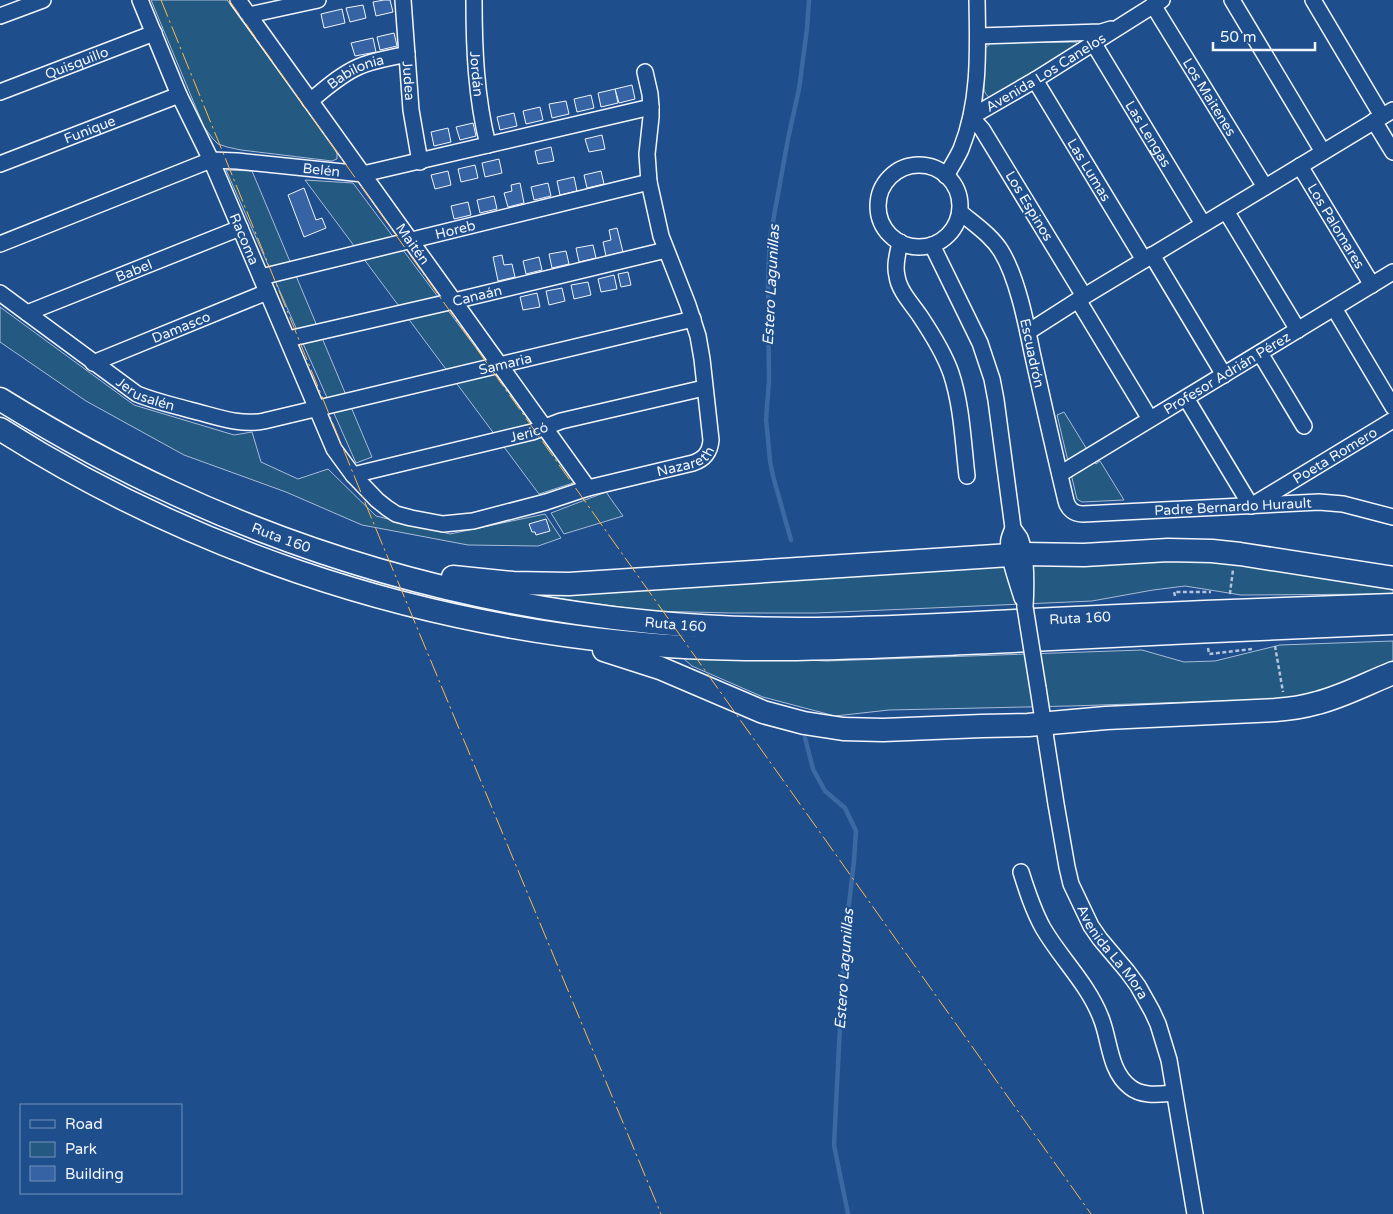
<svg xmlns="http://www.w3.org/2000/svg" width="1393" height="1214" font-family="'Varela Round',sans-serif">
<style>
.green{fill:#245a82;stroke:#a8bbd7}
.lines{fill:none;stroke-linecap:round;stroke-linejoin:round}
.stream{stroke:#3b69a3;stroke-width:4.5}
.building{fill:#3563a3;stroke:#f2f6ff}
.minor-casing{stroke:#f2f6ff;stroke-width:18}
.highway-casing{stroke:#f2f6ff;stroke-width:25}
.path{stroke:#b3c4dc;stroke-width:2.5;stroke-dasharray:4 2.5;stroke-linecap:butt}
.minor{stroke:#1f4e8c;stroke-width:15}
.highway{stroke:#1f4e8c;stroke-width:22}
.minor-bridge-casing{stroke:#f2f6ff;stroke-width:18;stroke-linecap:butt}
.minor-bridge{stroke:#1f4e8c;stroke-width:15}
.power{stroke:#ffb74d;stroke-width:1;stroke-dasharray:18 4 2.5 4;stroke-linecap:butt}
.labels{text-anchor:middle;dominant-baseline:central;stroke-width:4;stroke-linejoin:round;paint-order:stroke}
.street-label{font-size:14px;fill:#f2f6ff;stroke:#1f4e8c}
.water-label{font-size:15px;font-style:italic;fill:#f2f6ff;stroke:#1f4e8c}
</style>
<rect width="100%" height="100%" fill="#1f4e8c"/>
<g class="green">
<path d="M151 0H227L335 149 337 154V159L332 161 241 150 227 147 218 144 213 139 204 127Z"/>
<path d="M1076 42 1077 44 993 97C988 98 986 95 984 90L983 50 991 43Z"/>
<path d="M226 170 252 171 372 457 356 463Z"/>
<path d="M305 180 353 183 576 482 539 494Z"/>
<path d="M0 307 134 405 234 435 252 432 261 462 298 479 328 469 376 516 450 534 545 514 561 538 538 546 468 545 362 525 286 492 184 455 86 401 0 342Z"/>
<path d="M1064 412 1096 464 1100 461 1124 500 1082 502 1077 499 1057 415Z"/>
<path d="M606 492 623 516 564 534 551 513Z"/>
<path d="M1238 561 1393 587V594L1241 595 1185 586 1153 590 1092 601 816 613H731L650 611 528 594 965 564Z"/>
<path d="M1393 641V665L1323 693 1283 699 1070 706 889 710 835 716 763 697 692 666 683 658 691 655 827 661 1142 650 1184 662 1215 661 1280 645Z"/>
</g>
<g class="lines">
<g class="stream">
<path d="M791 540 773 476 770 461 768 439 766 420 769 381 768 279 770 238 788 139 799 89 807 29 809 0"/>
<path d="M805 738 813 769 825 791 845 808 856 831 854 861 844 947 834 1145 848 1214"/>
</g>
</g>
<g class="building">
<path d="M384 0H390L393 12 376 16 373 2Z"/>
<path d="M363 5 366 18 350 22 346 8Z"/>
<path d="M342 9 345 23 324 28 321 14Z"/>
<path d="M394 33 397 46 380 50 377 37Z"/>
<path d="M373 38 376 52 355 56 351 43Z"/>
<path d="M632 85 635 99 619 103 615 89Z"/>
<path d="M615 89 618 103 601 107 598 93Z"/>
<path d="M591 95 594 108 577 112 574 99Z"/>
<path d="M566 101 569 114 552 118 549 104Z"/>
<path d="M540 107 543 120 526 124 523 111Z"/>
<path d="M514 113 517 126 500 130 497 117Z"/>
<path d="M473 123 476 136 460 140 456 127Z"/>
<path d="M448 128 451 142 434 146 431 132Z"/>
<path d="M602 135 605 149 589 152 585 139Z"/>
<path d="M551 147 554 161 538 164 535 151Z"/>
<path d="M499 159 502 173 485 177 482 163Z"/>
<path d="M475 165 478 178 461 182 458 169Z"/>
<path d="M448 171 451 185 435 189 431 175Z"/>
<path d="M601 171 604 184 587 188 584 175Z"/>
<path d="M574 177 577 191 560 195 557 181Z"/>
<path d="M520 183 524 203 508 207 504 193 512 191 511 185Z"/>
<path d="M548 183 551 196 534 200 531 187Z"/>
<path d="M304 188 316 220 322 218 326 228 304 237 288 195Z"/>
<path d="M494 196 497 209 480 213 477 200Z"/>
<path d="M468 202 471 215 454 219 451 206Z"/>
<path d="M617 228 623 252 606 256 603 242 611 240 609 230Z"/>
<path d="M593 245 596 258 579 262 576 248Z"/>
<path d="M566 251 569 264 552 268 549 254Z"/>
<path d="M502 255 504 265 512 264 515 277 498 281 493 257Z"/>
<path d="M539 257 542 270 526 274 523 261Z"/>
<path d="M628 272 631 285 621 287 618 274Z"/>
<path d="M614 275 617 289 601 292 598 279Z"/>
<path d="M588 282 591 295 574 299 571 285Z"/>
<path d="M562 288 565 301 549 305 546 291Z"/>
<path d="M537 293 540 307 523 310 520 297Z"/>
<path d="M546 519 550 531 536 535 535 532H532L529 524Z"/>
</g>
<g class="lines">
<g class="minor-casing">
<g id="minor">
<path id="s1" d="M140 0 179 95 211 160 334 449 353 475 377 500 387 508 396 514 411 518 443 524 473 521 546 502 588 488 693 463C705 459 710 452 711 440L702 359 698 336 688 305 661 236 649 182 647 154 651 117V107L650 94 645 72"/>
<path id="s2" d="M238 0 588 488"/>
<path id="s3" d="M403 0 411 110 420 162"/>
<path id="s4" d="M474 0C474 49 476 97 488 145"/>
<path d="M1232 0 1323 152"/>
<path d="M1313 0 1382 116"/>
<path id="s5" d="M1153 5 1265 187"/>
<path d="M249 15 318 0"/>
<path d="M0 16 43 0"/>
<path d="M978 36 1101 32 1111 29"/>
<path id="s6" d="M1094 44 1203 224"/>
<path id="s7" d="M1035 80 1144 260"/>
<path id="s8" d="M0 92 154 33"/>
<path id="s9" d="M310 101C325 89 340 75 358 67 373 60 391 58 407 54"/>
<path d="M1374 121 1393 152"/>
<path id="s10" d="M0 164 179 95"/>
<circle cx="919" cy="206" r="41"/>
<path id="s11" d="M1300 166 1372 285"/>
<path d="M946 176C951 167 957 158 961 149 980 102 978 50 977 0"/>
<path d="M1226 211 1298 330"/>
<path id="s12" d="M960 212C974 224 991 235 1001 251 1017 277 1026 322 1032 352 1043 402 1054 451 1066 501 1068 509 1074 514 1083 514L1319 502 1343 504 1393 517"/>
<path d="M900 242C898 253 894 265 897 276 899 291 912 304 920 316 932 334 944 353 951 373 962 406 963 442 967 476"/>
<path id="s13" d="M0 244 211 160 237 161 363 174 651 107"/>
<path d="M932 245 980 343 992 379 996 400 1013 528C1015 531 1018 535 1020 538 1027 555 1026 589 1025 607"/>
<path d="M1152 255 1224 375"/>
<path id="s14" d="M261 277 649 182"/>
<path id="s15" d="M0 293 137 394C154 401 172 405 190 410 215 416 239 426 264 421L693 319"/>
<path id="s16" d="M1084 296 982 129 971 117 1035 80 1162 0"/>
<path d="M1078 300 1150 419"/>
<path d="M1334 308 1393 407"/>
<path id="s17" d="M27 313 240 228"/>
<path d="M1028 332 1078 300 1393 110"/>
<path id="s18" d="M288 339 454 301 666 250"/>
<path d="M1260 353 1304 426"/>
<path id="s19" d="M93 363 267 292"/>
<path id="s20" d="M1186 398 1251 506 1393 420"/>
<path id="s21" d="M1060 474 1393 272"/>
<path id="s22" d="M353 475 532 432 561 421 704 388"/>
<path d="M1013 528C1012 531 1010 535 1009 539 1006 553 1018 584 1022 598"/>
<path id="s23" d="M1038 688 1056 804 1067 867 1071 884 1091 926 1100 939 1127 971 1138 986 1152 1011 1158 1024 1169 1060 1195 1214"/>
<path d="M1021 872C1027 891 1033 910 1043 928 1061 959 1088 984 1101 1018 1110 1040 1109 1071 1130 1087 1142 1097 1160 1094 1174 1093"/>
</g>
</g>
<g class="highway-casing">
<g id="highway">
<path id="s24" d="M0 399C55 433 112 465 171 492 322 562 485 606 650 622 777 635 905 627 1032 620 1152 614 1273 609 1393 605"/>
<path d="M0 429C187 548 402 620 622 642 744 655 867 647 990 642 1124 635 1259 629 1393 623"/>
<path d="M1023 554 1084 555 1168 550 1212 551 1240 554 1393 578"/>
<path d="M453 577 513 583 569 584 1010 555"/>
<path d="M604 650 660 668 763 712 804 723 843 729 883 730 982 726 1028 725 1106 718 1275 710C1289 709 1303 707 1317 703 1344 696 1368 683 1393 673"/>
</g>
</g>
<g class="path">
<path d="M1229 593H1230L1233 570"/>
<path d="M1175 596 1174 592H1211"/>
<path d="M1275 646 1283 692"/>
<path d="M1208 648 1209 654 1252 649"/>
</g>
<use href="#minor" class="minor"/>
<use href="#highway" class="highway"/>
<g class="minor-bridge-casing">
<path id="minor-bridge" d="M1025 607 1038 688"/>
</g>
<use href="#minor-bridge" class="minor-bridge"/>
<g class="power">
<path d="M161 0 366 505 661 1214"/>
<path d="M229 0 1091 1214"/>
</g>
</g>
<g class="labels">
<g class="street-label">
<text stroke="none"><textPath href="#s8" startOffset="82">Quisquillo</textPath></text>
<text stroke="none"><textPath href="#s16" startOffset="299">Avenida Los Canelos</textPath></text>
<text stroke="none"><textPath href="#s4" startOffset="74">Jordán</textPath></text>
<text stroke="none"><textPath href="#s9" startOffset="55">Babilonia</textPath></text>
<text stroke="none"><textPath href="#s3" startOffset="81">Judea</textPath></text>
<text stroke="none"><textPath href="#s5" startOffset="108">Los Maitenes</textPath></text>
<text stroke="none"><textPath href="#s10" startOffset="96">Funique</textPath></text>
<text stroke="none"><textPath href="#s6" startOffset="105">Las Lengas</textPath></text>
<text stroke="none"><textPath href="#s13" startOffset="338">Belén</textPath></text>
<text stroke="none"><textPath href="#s7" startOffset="105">Las Lumas</textPath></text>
<text transform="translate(1029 206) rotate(59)">Los Espinos</text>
<text stroke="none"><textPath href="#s11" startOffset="70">Los Palomares</textPath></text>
<text stroke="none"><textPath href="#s14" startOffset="200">Horeb</textPath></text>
<text stroke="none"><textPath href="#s1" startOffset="261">Racoma</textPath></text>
<text stroke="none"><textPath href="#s2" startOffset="300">Maitén</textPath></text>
<text stroke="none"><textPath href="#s17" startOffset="115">Babel</textPath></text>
<text stroke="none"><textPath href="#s18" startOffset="194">Canaán</textPath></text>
<text stroke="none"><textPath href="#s19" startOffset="95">Damasco</textPath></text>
<text stroke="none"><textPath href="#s12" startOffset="164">Escuadrón</textPath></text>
<text stroke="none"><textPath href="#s15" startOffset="549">Samaria</textPath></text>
<text stroke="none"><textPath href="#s21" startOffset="195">Profesor Adrián Pérez</textPath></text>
<text stroke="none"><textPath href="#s15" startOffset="178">Jerusalén</textPath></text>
<text stroke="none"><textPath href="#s22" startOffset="181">Jericó</textPath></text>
<text stroke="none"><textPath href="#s20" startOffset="224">Poeta Romero</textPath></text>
<text stroke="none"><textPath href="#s1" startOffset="879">Nazareth</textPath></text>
<text stroke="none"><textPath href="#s12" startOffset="489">Padre Bernardo Hurault</textPath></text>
<text stroke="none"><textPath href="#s24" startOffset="314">Ruta 160</textPath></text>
<text stroke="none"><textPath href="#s24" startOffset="1124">Ruta 160</textPath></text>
<text stroke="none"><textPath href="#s24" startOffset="719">Ruta 160</textPath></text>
<text stroke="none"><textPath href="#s23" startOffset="279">Avenida La Mora</textPath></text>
</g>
<g class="water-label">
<text transform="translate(771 285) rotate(-87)">Estero Lagunillas</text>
<text transform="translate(844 969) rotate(-86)">Estero Lagunillas</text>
</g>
</g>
<rect x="20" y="1104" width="162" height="90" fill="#1f4e8c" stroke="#7391ba"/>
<rect x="30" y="1120" width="25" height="8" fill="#1f4e8c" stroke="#7391ba"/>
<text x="65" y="1129" font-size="15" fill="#f2f6ff">Road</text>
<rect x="30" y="1142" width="25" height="15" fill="#245a82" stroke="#7391ba"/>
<text x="65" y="1154" font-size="15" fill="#f2f6ff">Park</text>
<rect x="30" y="1166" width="25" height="15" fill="#3563a3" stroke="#7391ba"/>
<text x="65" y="1179" font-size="15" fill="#f2f6ff">Building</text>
<path d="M1213 42v8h102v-8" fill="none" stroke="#f2f6ff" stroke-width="2.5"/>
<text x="1220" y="42" font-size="15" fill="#f2f6ff" stroke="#1f4e8c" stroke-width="4" paint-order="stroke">50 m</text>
</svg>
